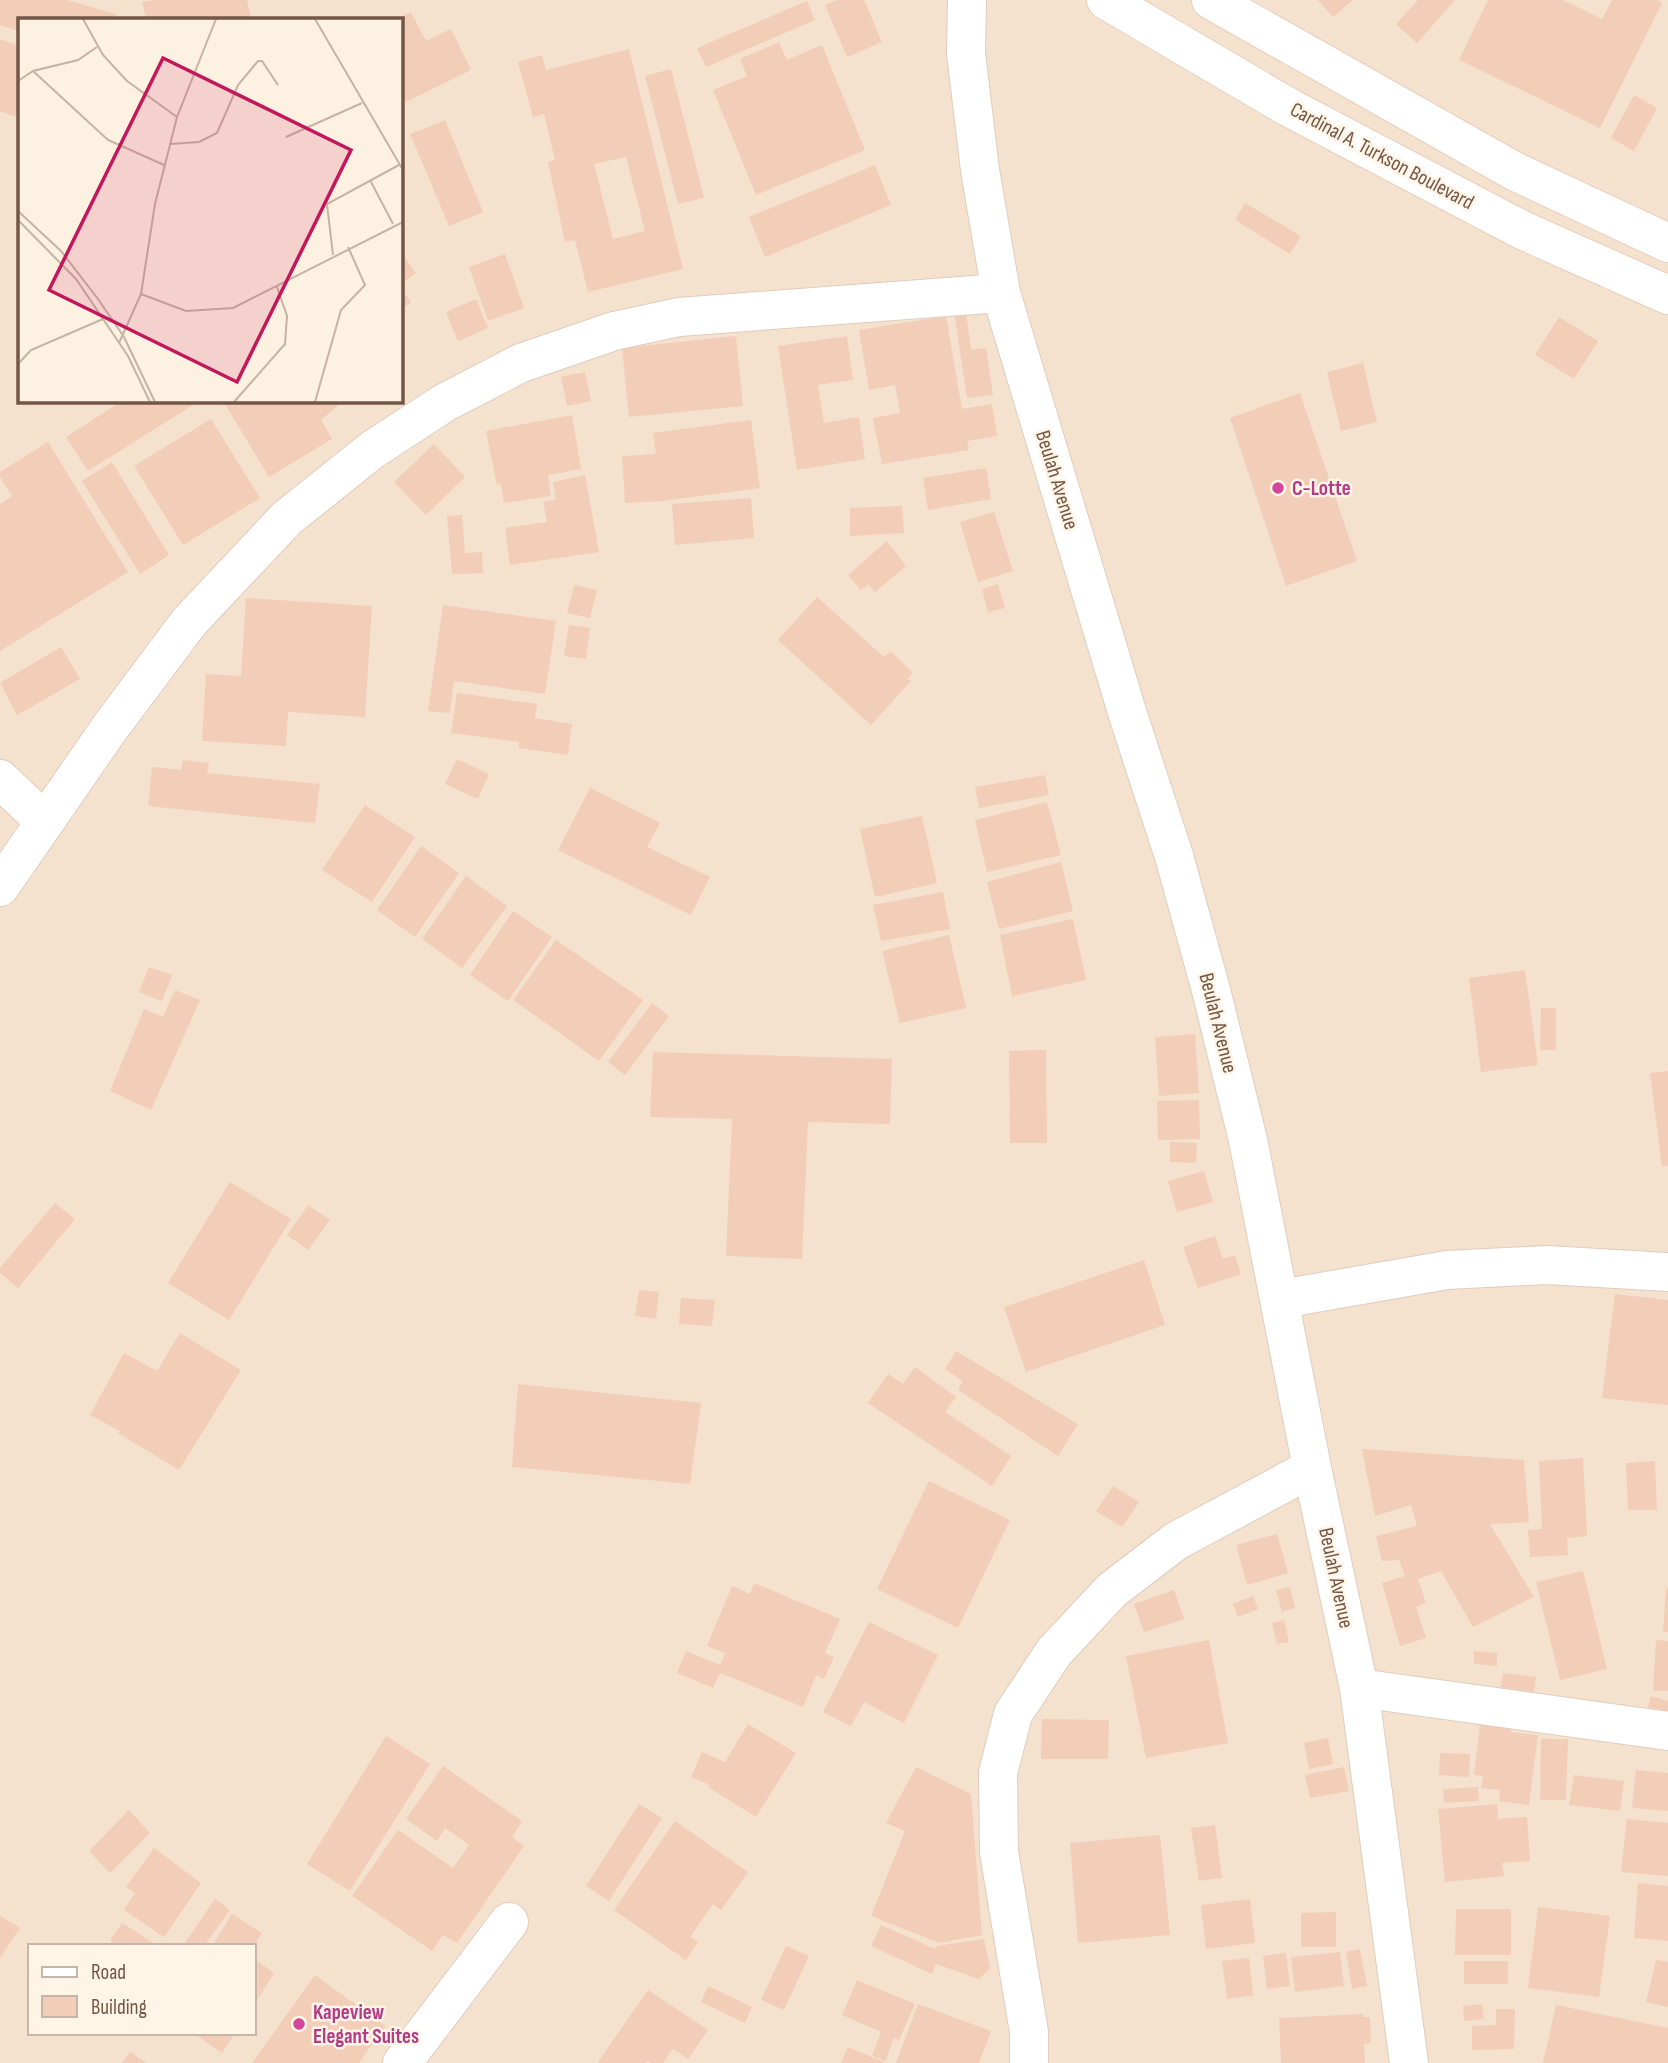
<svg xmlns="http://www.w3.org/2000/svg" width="1668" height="2063" font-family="'Sofia Sans Condensed',sans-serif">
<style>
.residential{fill:#f4e2cf;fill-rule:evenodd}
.building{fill:#f2cdb8;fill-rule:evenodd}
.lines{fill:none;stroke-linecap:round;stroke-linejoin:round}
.street-casing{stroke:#e1ccbd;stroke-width:40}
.secondary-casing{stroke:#e8cfbc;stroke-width:40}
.street{stroke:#fff;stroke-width:38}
.secondary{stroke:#fff;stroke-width:38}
.hotel-dot{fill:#d1479c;stroke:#fff5e7;stroke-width:2.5}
.labels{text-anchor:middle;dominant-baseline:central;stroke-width:5;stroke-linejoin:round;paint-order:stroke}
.street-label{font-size:21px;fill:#745647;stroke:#fff5e7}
.hotel-label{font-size:21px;font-weight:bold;fill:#b23c85;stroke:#fff5e7;text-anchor:start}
.inset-road{fill:none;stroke:#c6b3a3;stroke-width:2}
.view{fill:#c2185b;fill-opacity:0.15;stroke:#c2185b;stroke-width:3.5}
.inset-edge{fill:none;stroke:#745647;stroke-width:3.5}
</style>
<rect width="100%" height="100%" fill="#fdf1e1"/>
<path class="residential" d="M0 0H1668V2063H0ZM19 19H401V401H19ZM30 1946H254V2033H30Z"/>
<g class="building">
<path d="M0 0H67L116 14 115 19H19V31L0 25Z"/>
<path d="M154 0H247L251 18 243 19H146L142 2Z"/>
<path d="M837 0H864L882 42 847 57 825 5Z"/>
<path d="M1318 0H1353L1333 17Z"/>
<path d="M1418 0H1455L1417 43 1396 24Z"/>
<path d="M1488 0H1563L1602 19 1612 0H1657L1662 3 1600 128 1459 60Z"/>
<path d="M807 1 815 20 706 67 697 48Z"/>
<path d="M411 12 426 41 451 29 471 70 406 102 401 91V17Z"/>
<path d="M0 39 19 46V118L0 111Z"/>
<path d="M779 42 787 60 822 45 865 150 756 195 713 90 747 76 740 59Z"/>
<path d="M629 49 683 269 588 292 575 240 565 242 548 162 555 160 544 114 533 117 518 62 542 55 546 70ZM626 157 645 231 613 239 594 164Z"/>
<path d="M671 69 704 198 678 204 645 76Z"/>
<path d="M1634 95 1657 108 1634 151 1611 138Z"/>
<path d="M445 120 483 212 449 226 410 134Z"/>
<path d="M875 165 891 205 765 257 749 217Z"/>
<path d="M1245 203 1301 236 1290 254 1235 220Z"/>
<path d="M401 252 416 273 401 284Z"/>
<path d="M505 254 524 308 488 321 469 267Z"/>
<path d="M401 289 411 302 401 310Z"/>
<path d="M476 299 488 328 458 341 446 312Z"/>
<path d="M965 304 971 350 986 348 993 395 967 398 953 305Z"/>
<path d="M946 316 962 409 992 404 997 436 967 441 969 450 882 464 873 418 900 413 895 385 869 390 859 330Z"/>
<path d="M1559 317 1598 341 1574 379 1535 355Z"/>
<path d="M736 336 743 406 629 417 622 348Z"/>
<path d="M847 336 853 380 818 385 824 423 859 417 865 459 797 470 778 346Z"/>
<path d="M1363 363 1377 422 1341 431 1327 372Z"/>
<path d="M585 372 591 401 567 406 561 377Z"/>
<path d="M1300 393 1357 561 1286 586 1230 418Z"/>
<path d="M122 401H190L193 405 88 471 66 437Z"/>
<path d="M223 401H340L341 403 321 420 332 439 269 477Z"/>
<path d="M572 415 581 469 548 475 551 496 504 503 501 484 497 485 486 431Z"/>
<path d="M211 419 260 498 183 545 134 466Z"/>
<path d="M751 420 760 488 663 501 625 503 622 456 656 454 653 433Z"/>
<path d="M48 442 128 572 0 651V504L12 496 0 477V472Z"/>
<path d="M434 444 465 477 426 515 394 482Z"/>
<path d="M112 462 169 555 140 574 82 481Z"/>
<path d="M986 468 991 499 928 510 923 478Z"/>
<path d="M585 475 599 552 510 565 505 528 547 522 543 502 556 500 553 482Z"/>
<path d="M751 498 754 538 675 545 672 504Z"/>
<path d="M902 506 904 533 850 536V508Z"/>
<path d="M994 512 1013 571 978 582 960 522Z"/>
<path d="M462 515 465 553 482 552 483 573 452 574 447 516Z"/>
<path d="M887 541 906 566 875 592 868 584 861 590 848 575Z"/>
<path d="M998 584 1005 608 988 612 982 589Z"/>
<path d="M574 585 597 590 590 618 567 613Z"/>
<path d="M817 597 884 657 891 651 913 673 907 679 911 681 871 725 778 640Z"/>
<path d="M246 598 372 606 365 717 288 712 286 746 202 741 206 674 241 676Z"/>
<path d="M443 605 556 621 545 694 454 681 450 713 428 711Z"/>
<path d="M569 625 590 628 586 659 564 656Z"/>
<path d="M61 647 80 679 17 715 0 683Z"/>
<path d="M457 693 537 704 535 718 572 724 568 755 519 748V742L451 733Z"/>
<path d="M457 759 489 774 478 799 445 784Z"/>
<path d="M183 760 209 763 207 773 320 784 315 823 148 806 152 767 181 770Z"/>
<path d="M1045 775 1049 795 979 808 975 787Z"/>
<path d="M590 788 660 823 647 847 710 877 691 915 558 850Z"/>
<path d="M1047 802 1061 855 987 872 975 820Z"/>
<path d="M365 805 415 837 372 902 322 870Z"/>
<path d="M922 816 937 883 875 897 860 829Z"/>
<path d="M421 846 459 873 415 937 377 910Z"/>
<path d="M1061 862 1073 911 999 929 987 882Z"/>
<path d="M466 876 507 906 462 968 422 939Z"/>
<path d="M943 892 950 929 881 941 873 905Z"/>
<path d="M513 911 552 937 508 1001 470 975Z"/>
<path d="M1073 919 1086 980 1012 996 1000 935Z"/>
<path d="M949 935 966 1008 900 1023 882 951Z"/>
<path d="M556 940 643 1000 599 1061 513 1000Z"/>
<path d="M149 967 172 975 162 1001 139 992Z"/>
<path d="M1525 970 1538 1065 1481 1072 1469 978Z"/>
<path d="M175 990 200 1000 151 1110 110 1091 144 1009 163 1017Z"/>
<path d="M652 1003 669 1016 625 1075 608 1062Z"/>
<path d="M1541 1008H1556V1050H1540Z"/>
<path d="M1195 1034 1199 1093 1159 1096 1155 1037Z"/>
<path d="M1046 1050 1047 1143H1010L1009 1051Z"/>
<path d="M653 1052 892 1059 890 1124 808 1122 802 1259 726 1256 732 1119 650 1117Z"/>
<path d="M1668 1071V1166H1662L1650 1073Z"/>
<path d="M1199 1100 1200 1139 1158 1140 1157 1101Z"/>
<path d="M1170 1142 1197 1143 1196 1163 1170 1162Z"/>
<path d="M1204 1171 1213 1202 1177 1212 1168 1181Z"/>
<path d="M230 1182 291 1219 229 1320 168 1283Z"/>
<path d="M55 1203 75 1219 18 1288 0 1273V1268Z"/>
<path d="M308 1205 330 1220 308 1250 287 1235Z"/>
<path d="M1215 1236 1223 1259 1235 1255 1241 1274 1198 1288 1183 1247Z"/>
<path d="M1144 1260 1165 1325 1026 1372 1004 1307Z"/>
<path d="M639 1290 659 1292 656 1319 635 1316Z"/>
<path d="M1615 1294 1668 1300V1405L1602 1398Z"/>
<path d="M681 1298 715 1300 712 1326 679 1324Z"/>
<path d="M180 1333 241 1370 179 1470 118 1433 120 1431 90 1415 124 1353 157 1371Z"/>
<path d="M956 1351 1078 1424 1058 1456 958 1390 963 1381 945 1369Z"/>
<path d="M915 1367 956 1397 945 1412 1011 1456 992 1486 868 1403 888 1374 903 1384Z"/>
<path d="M518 1384 701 1403 690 1484 512 1467Z"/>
<path d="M1362 1449 1524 1460 1529 1522 1490 1524 1534 1597 1473 1627 1441 1571 1418 1579 1426 1603 1416 1607 1426 1638 1400 1646 1382 1583 1405 1576 1399 1560 1382 1561 1376 1536 1417 1526 1411 1505 1375 1516Z"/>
<path d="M1583 1458 1587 1536 1567 1538 1568 1555 1530 1557 1528 1530 1542 1529 1539 1461Z"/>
<path d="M1655 1461 1657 1510H1628L1626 1463Z"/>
<path d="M929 1481 1010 1520 958 1628 877 1589Z"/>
<path d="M1113 1486 1139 1502 1122 1527 1096 1511Z"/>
<path d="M1277 1534 1288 1573 1247 1585 1236 1545Z"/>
<path d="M1583 1571 1607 1669 1560 1680 1536 1582Z"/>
<path d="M754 1583 840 1619 825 1653 834 1657 824 1679 816 1675 803 1707 720 1673 713 1688 677 1673 686 1651 720 1665 725 1653 707 1646 732 1586 750 1594Z"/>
<path d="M1290 1587 1295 1608 1282 1612 1276 1590Z"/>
<path d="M1666 1588H1668V1632H1663Z"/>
<path d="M1174 1590 1184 1619 1144 1632 1134 1604Z"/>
<path d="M1253 1596 1258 1609 1238 1617 1233 1604Z"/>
<path d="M1284 1620 1289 1642 1277 1644 1272 1623Z"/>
<path d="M869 1622 938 1655 904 1723 864 1702 851 1726 823 1712Z"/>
<path d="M1209 1640 1228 1743 1146 1758 1126 1656Z"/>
<path d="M1656 1640 1668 1641V1691H1653Z"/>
<path d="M1474 1651 1497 1653V1666L1474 1664Z"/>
<path d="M1503 1673 1536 1677 1534 1692 1501 1687Z"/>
<path d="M1651 1696 1668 1701V1711L1648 1707Z"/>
<path d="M1042 1719 1109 1720 1108 1759H1041Z"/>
<path d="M748 1724 796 1753 756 1817 708 1787 710 1785 691 1777 702 1752 725 1762Z"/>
<path d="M1480 1724 1511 1729V1732L1538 1735 1529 1805 1499 1801 1500 1790 1481 1788 1483 1776 1474 1775Z"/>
<path d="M386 1736 430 1764 350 1891 307 1864Z"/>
<path d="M1328 1738 1333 1764 1309 1769 1304 1743Z"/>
<path d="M1541 1739H1568L1566 1800H1540Z"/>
<path d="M1440 1753 1470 1754 1469 1777 1439 1775Z"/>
<path d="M443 1766 522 1821 512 1837 524 1846 457 1943 443 1935 432 1951 352 1896 398 1830 453 1868 469 1845 445 1828 437 1841 406 1819Z"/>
<path d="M916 1767 971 1794 982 1935 939 1943 871 1916 905 1831 886 1823Z"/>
<path d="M1344 1767 1349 1791 1310 1798 1305 1775Z"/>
<path d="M1636 1770 1668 1773V1811L1632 1808Z"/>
<path d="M1574 1775 1624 1781 1620 1811 1569 1805Z"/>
<path d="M1478 1787 1479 1801 1444 1803 1443 1789Z"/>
<path d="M639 1804 662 1818 609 1901 586 1886Z"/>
<path d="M1497 1804 1498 1819 1527 1817 1530 1861 1502 1863 1504 1876 1445 1882 1438 1809Z"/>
<path d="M129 1810 150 1833 110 1873 89 1851Z"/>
<path d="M1627 1819 1668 1823V1876L1621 1872Z"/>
<path d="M675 1821 748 1872 721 1910 713 1904 690 1937 698 1942 686 1960 614 1910Z"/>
<path d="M1215 1825 1222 1878 1199 1881 1191 1828Z"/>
<path d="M1160 1835 1170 1935 1078 1943 1070 1843Z"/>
<path d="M154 1848 201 1883 164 1937 124 1910 135 1893 126 1887Z"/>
<path d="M1638 1883 1668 1886V1941L1634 1938Z"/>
<path d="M215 1899 230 1910 204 1946H183Z"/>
<path d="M1250 1899 1255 1943 1206 1949 1201 1905Z"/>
<path d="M1538 1907 1610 1916 1599 1997 1528 1988Z"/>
<path d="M1456 1909H1511V1955H1455Z"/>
<path d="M1336 1912V1947H1301V1913Z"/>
<path d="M232 1914 262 1933 254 1946H212Z"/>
<path d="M0 1916 20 1928 0 1958Z"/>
<path d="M122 1923 155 1944 153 1946H109L112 1940H110Z"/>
<path d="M881 1925 935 1949 937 1946 984 1939 990 1968 979 1979 936 1964 932 1974 871 1946Z"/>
<path d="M786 1946 809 1956 784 2010 761 2000Z"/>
<path d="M1360 1949 1367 1986 1352 1989 1346 1952Z"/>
<path d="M1340 1952 1344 1986 1295 1992 1291 1957Z"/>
<path d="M1286 1953 1290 1986 1267 1989 1263 1956Z"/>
<path d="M1249 1958 1253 1995 1227 1999 1222 1961Z"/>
<path d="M254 1959 274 1973 254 2005Z"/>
<path d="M1656 1960 1668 1962V2007L1646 2002Z"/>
<rect x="1464" y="1961" width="44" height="23"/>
<path d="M315 1975 385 2026 359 2063H252Z"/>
<path d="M857 1980 915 2004 899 2040 894 2038 885 2061 872 2056 881 2032 842 2015Z"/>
<path d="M708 1986 752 2007 745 2023 701 2002Z"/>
<path d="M648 1990 708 2030 688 2059 673 2049 663 2063H651L648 2061 646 2063H600L598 2062Z"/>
<path d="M918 2004 991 2031 979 2063H896Z"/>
<path d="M1482 2004 1484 2019 1464 2021 1463 2006Z"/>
<path d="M1556 2005 1668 2028V2063H1543Z"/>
<path d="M1496 2009H1515L1514 2049 1472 2050V2026L1496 2025Z"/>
<path d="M1363 2014V2017H1370L1371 2043 1364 2044 1365 2063H1281L1279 2018Z"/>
<path d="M193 2033H235L222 2053Z"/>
<path d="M848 2047 886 2063H841Z"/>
<path d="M130 2052 146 2063H122Z"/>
</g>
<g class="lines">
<g class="street-casing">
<g id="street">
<path d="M967 0 966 53 980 170 1001 293 1128 715 1174 856 1211 990 1248 1140 1312 1468 1359 1688 1409 2063"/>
<path d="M0 779 44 821"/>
<path d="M0 887 109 729 189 622 287 518 372 450 444 403 521 363 614 331 679 317 1001 293"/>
<path d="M1281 1299 1447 1270 1547 1265 1668 1272"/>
<path d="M1359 1688 1668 1731"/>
<path d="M402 2063 509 1922"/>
<path d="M1029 2063V2032L999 1852 998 1773 1013 1714 1054 1652 1112 1590 1176 1541 1312 1468"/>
</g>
</g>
<g class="secondary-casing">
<g id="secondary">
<path d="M1106 0 1288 107 1522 230 1668 295"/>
<path d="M1211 0 1514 171 1668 243"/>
</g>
</g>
<use href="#street" class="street"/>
<use href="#secondary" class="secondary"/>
</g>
<g class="hotel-dot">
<circle cx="1278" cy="488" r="7"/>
<circle cx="299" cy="2024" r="7"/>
</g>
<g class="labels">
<g class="street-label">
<text transform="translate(1382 156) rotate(28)">Cardinal A. Turkson Boulevard</text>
<text transform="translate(1057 480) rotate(73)">Beulah Avenue</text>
<text transform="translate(1218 1023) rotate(76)">Beulah Avenue</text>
<text transform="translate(1336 1578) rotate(78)">Beulah Avenue</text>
</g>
<g class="hotel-label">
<text x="1292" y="488">C-Lotte</text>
<text x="313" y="2012">Kapeview<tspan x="313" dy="24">Elegant Suites</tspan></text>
</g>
</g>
<g transform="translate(18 18)">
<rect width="385" height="385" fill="#fdf1e1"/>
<path class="inset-road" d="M65 1 85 37 109 63 159 99M297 1 385 152M15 53 90 122 146 147M0 63 15 53 60 42 79 29M268 119 344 85M152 126 181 124 199 115 220 67 240 43H244L260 67M352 162 375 206M0 193 43 233 80 281 106 319 137 384M0 202 58 261 110 338 132 384M315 237 309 186 381 147M123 276 168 293 215 290 385 204M101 325 123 276 137 186 159 99 198 1M0 346 13 332 85 301M216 384 267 326 269 298 259 269M297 384 323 292 347 267 330 229"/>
<path class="view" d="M145 40 333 132 219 364 31 272Z"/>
<rect width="385" height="385" class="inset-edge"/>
</g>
<rect x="28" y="1944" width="228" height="91" fill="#fff5e7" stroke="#c7b5a7" stroke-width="2"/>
<rect x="42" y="1967" width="35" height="10" fill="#ffffff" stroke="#c7b5a7" stroke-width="2"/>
<text x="91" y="1979" font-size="21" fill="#745647">Road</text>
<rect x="42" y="1996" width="35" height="21" fill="#f2cdb8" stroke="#c7b5a7" stroke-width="2"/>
<text x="91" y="2014" font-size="21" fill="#745647">Building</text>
</svg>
